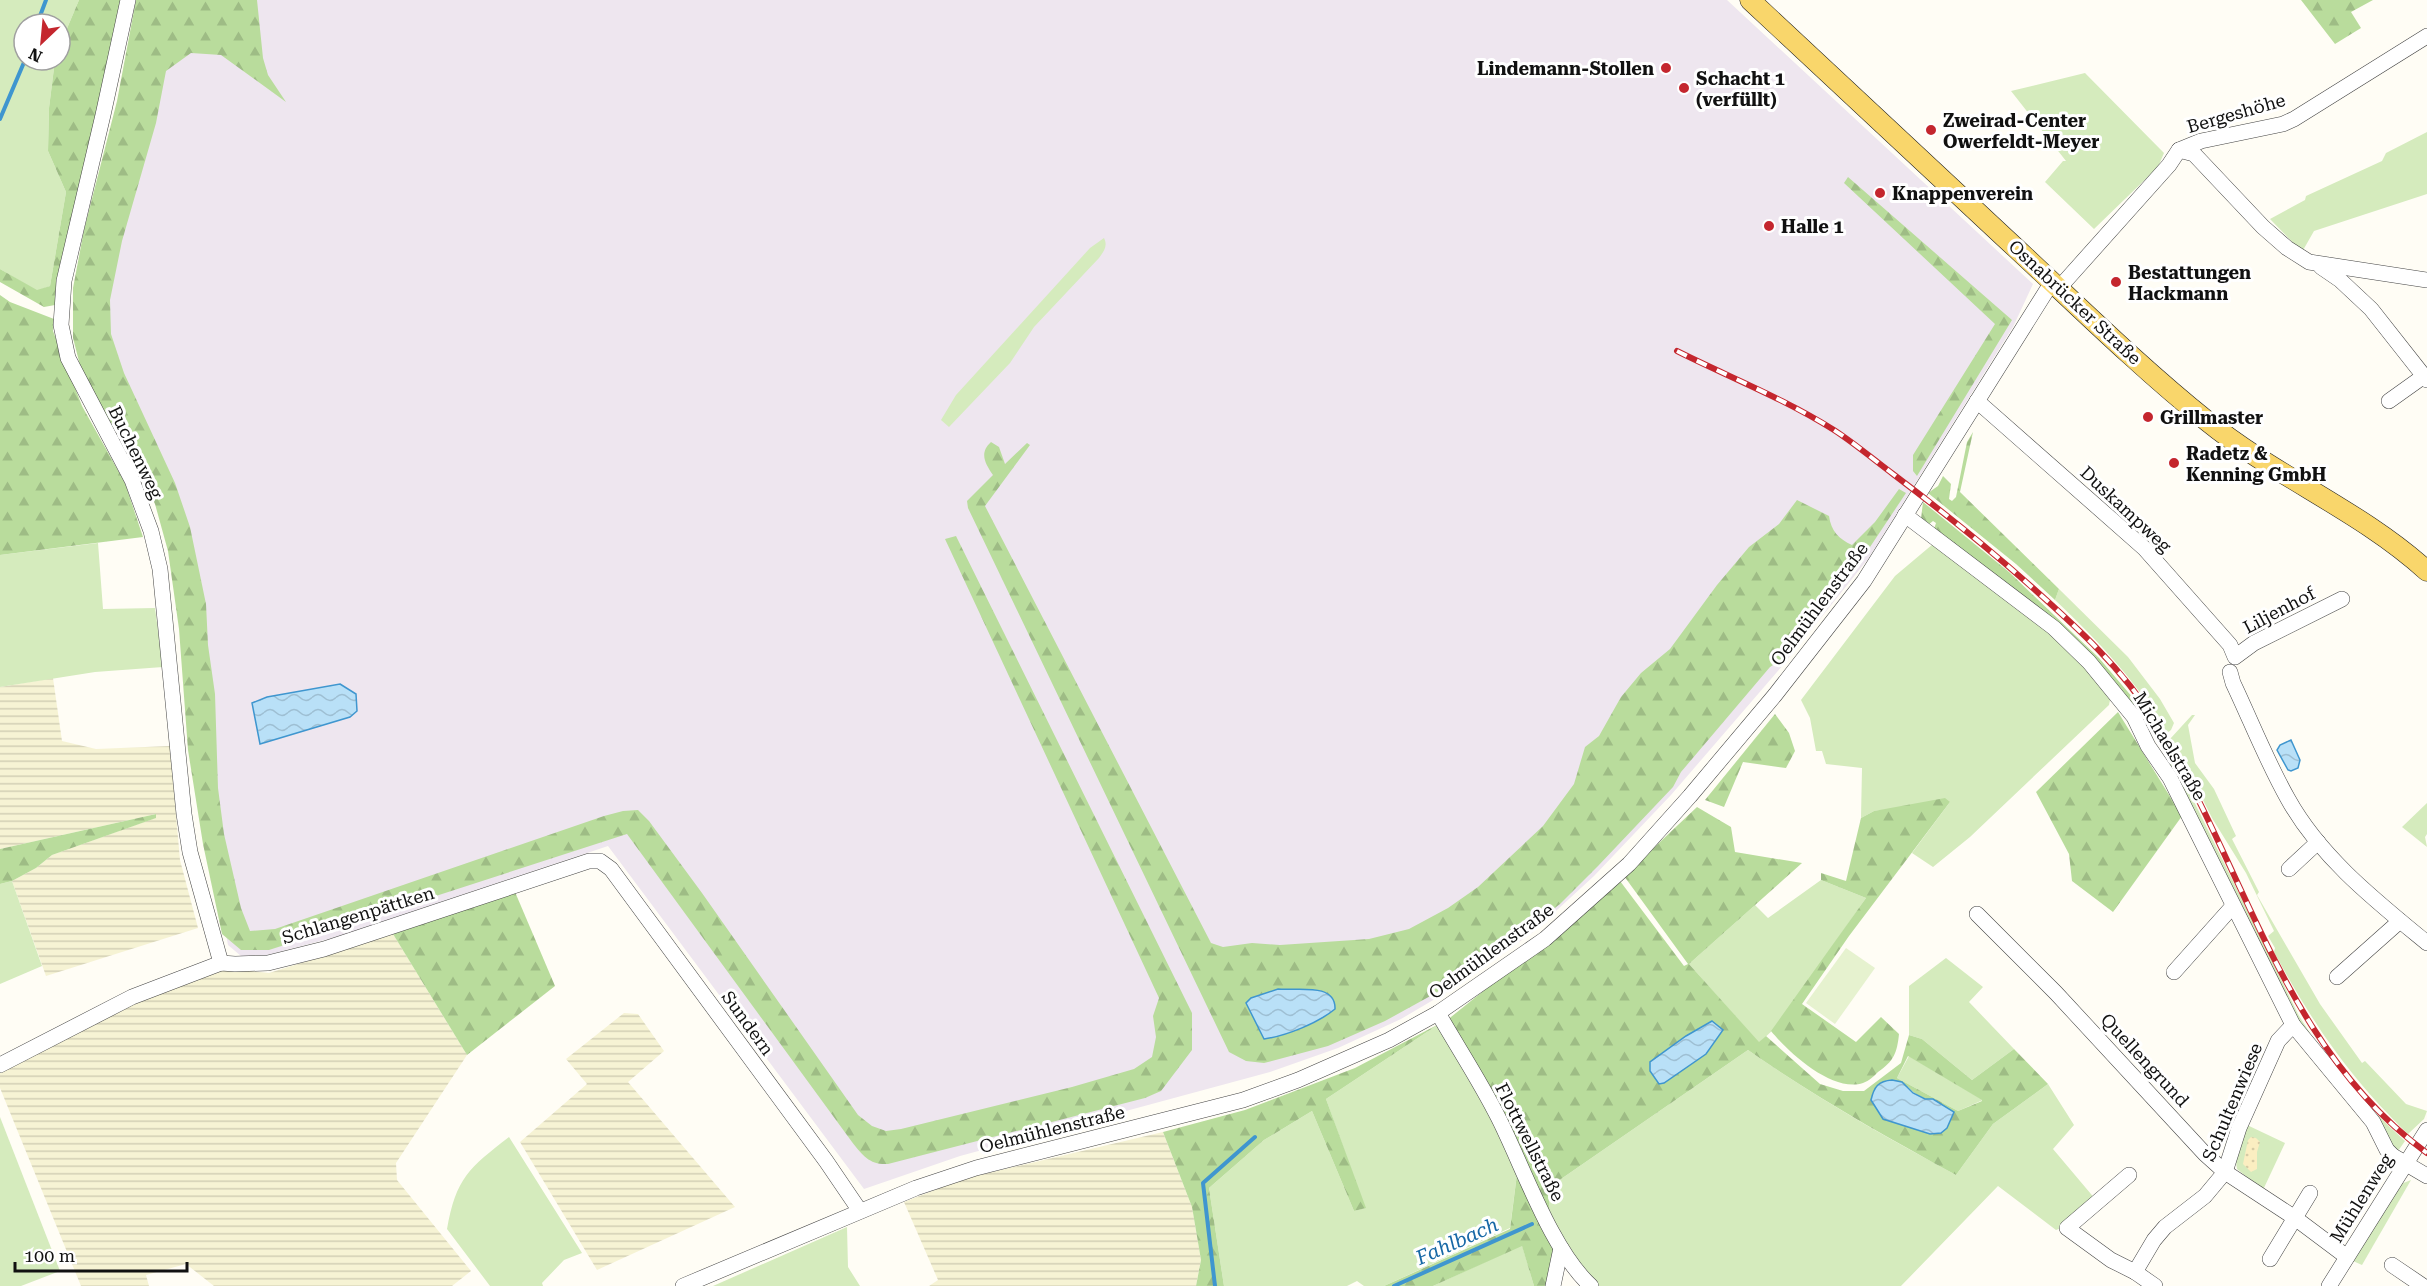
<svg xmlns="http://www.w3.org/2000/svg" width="2427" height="1286" font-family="'Roboto Serif',serif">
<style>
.industrial{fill:#eee6ef}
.farmland{fill:url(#farmland-rules)}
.green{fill:#d5ebbd}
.forest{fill:url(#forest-firs);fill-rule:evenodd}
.sand{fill:url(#sand-dots)}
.pitch{fill:#e6f2cf}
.water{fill:url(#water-waves);stroke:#3f96cf;stroke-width:1.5}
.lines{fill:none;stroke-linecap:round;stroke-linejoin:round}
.stream{stroke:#3f96cf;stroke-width:4}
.minor-casing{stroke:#444;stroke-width:16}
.major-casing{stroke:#222;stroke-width:21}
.minor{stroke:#fff;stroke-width:15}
.major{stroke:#f9d66b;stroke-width:20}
.rail-casing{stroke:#c4262e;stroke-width:6}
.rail{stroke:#fff;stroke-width:4;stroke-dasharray:11;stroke-linecap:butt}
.poi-dot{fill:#c4262e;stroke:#fff;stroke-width:2}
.labels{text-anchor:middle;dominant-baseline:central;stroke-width:6;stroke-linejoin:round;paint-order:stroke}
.poi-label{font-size:18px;font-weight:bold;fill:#111;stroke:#fff;text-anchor:start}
.street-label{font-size:18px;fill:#111;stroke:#fff}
.water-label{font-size:20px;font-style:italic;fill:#1768a6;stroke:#fff}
</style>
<defs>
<pattern id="farmland-rules" width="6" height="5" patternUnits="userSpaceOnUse" patternTransform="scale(1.5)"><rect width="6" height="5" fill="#f6f3d4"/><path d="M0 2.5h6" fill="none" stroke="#d2cfb5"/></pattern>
<pattern id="forest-firs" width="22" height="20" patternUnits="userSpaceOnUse" patternTransform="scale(1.5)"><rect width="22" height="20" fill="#b9dc9c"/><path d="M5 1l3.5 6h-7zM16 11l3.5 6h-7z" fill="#9ebc85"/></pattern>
<pattern id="sand-dots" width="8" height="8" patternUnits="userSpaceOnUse" patternTransform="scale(1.5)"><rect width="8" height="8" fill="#fbeec1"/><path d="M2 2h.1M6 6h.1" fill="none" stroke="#d6cba5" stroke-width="1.8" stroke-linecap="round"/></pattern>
<pattern id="water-waves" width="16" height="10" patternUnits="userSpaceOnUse" patternTransform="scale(1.5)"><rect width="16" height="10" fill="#b9e0f7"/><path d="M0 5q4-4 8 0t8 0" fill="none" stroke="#9ebfd3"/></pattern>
</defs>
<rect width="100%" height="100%" fill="#fffdf5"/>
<path class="industrial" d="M165 0H1727L2033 284 2013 327 1868 559 1783 665 1671 795 1594 876 1533 932 1462 983 1401 1019 1338 1048 1270 1072 960 1156 864 1189 608 846 336 937 267 955 241 956 228 945 209 848 183 574 119 399 101 295Z"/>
<g class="farmland">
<path d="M53 678 62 741 96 749 170 746 180 860 198 928 46 976 12 881 36 868 52 855 155 818 156 814 0 849V687Z"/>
<path d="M393 934 467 1055 396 1163 397 1180 471 1271 452 1286H214L186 1264 146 1275 149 1286H81L0 1088V1072L134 1002 222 968 269 973Z"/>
<path d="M624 1013 638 1014 664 1051 628 1082 735 1207 597 1270 520 1142 587 1084 566 1059Z"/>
<path d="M1163 1132 1192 1207 1201 1260 1196 1286H929L938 1280 904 1202 963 1179Z"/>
</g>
<g class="green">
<path d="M0 0H79L60 45V24H24V60H55L49 108 48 151 66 192 50 286 37 291 0 269Z"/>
<path d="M2085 73 2164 153 2158 167 2094 229 2045 182 2063 161H2066L2011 91Z"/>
<path d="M2427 132V194L2314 231 2302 252 2270 219 2305 200 2306 196 2382 161 2386 153Z"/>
<path d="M1104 238C1108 246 1104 251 1099 258L1034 327 1010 363 949 427 941 420 956 395 1090 248Z"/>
<path d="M98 543 103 609 155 608 163 667 95 672 0 687V555Z"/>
<path d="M1933 544 2039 625 2084 664 2111 695 2109 705 1970 837 1933 867 1912 853 1950 802 1874 811 1861 818 1862 768 1826 764 1822 751H1816L1810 718 1801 700 1895 576Z"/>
<path d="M2059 589 2128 657 2160 699 2174 723 2171 730 2167 733C2136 680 2099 642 2055 600Z"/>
<path d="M2192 715H2195L2188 725 2195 763 2214 789 2236 836 2232 839 2259 892 2257 895 2320 1004 2362 1063 2365 1061 2406 1104 2427 1111 2424 1119 2408 1134C2349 1077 2313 1024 2274 952L2275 948 2268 936 2274 931 2246 873 2212 818 2175 744 2170 739Z"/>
<path d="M2163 744 2183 779 2298 1014C2326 1061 2364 1104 2405 1141L2398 1151 2397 1152 2305 1033 2172 771Z"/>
<path d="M2427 803V834L2425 837 2427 847 2402 827Z"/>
<path d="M1821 880 1866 898 1775 1028 1759 1043 1689 964 1755 905 1768 918Z"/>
<path d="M12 881 42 966 0 984V884Z"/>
<path d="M1946 958 1983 987 1969 1002 2014 1049 1972 1080 1922 1039 1909 1035V986Z"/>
<path d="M1439 1024 1518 1166 1510 1228 1384 1286H1364L1357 1281 1347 1286H1224L1209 1188 1264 1140 1312 1111 1354 1211 1365 1208 1326 1099Z"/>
<path d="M1748 1050C1815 1097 1884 1136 1956 1175L1993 1124 2048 1084 2074 1125 2053 1149 2096 1200 2064 1227 2056 1230 1998 1186 1901 1286H1597L1579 1267 1550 1215 1548 1188Z"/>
<path d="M1909 1056 1983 1100 1958 1111 1897 1078Z"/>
<path d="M0 1117 60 1271 21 1286H0Z"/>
<path d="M2247 1125 2285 1143 2263 1190 2237 1169 2236 1162Z"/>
<path d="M509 1137 582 1253 564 1260 542 1283 543 1286H490L447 1229C456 1178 469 1168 509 1137Z"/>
<path d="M2411 1180 2362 1265 2353 1261 2401 1184Z"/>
<path d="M847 1227 848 1267 860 1286H713Z"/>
<path d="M1522 1245 1534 1286H1433Z"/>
</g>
<g class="forest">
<path d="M79 0H121C102 96 78 191 56 286L55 305 44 307 0 282V269L37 290 50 286 66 192 48 151 49 108 55 60H60V45Z"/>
<path d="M136 0H257L263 58 268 75 286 102 221 55 191 53 166 71 156 123 122 241 110 300 111 334 124 373 175 483 190 527 206 604 208 645 215 694 218 788 224 834 241 908 250 931 275 929 604 816 623 811 638 810 649 821 702 893 858 1115 872 1126 886 1131 901 1129 1072 1087 1134 1069 1152 1057 1156 1037 1153 1016 1159 998 945 539 956 536 1192 1013V1050L1161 1091 1145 1098 888 1164C870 1165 863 1156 852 1142L627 834 269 950H241L222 934 203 844 188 750 179 629 168 551 155 504 135 462 83 377 73 338V288L84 230 117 101Z"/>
<path d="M2301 0H2373L2351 12 2361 28 2335 44Z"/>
<path d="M1848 177 2012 320 1917 476 1913 471V455L1995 324 1844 183Z"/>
<path d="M0 295 10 302 54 319 53 331 82 406 125 483 143 537 0 555Z"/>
<path d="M1973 432 1960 492 2059 589 2055 600 2016 564 1928 493 1938 486 1943 476 1951 484 1949 499 1952 501 1956 497 1967 442Z"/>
<path d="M991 442 999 447 1005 464 1027 443 1030 445 985 506 1211 943 1223 947 1252 943 1280 945 1369 939 1409 929 1448 908 1478 887 1543 826 1574 784 1585 747 1599 736 1621 697 1641 673 1670 649 1717 585 1749 547 1779 524 1797 500 1829 516C1831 531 1839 539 1852 545L1875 522 1899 489 1906 493 1860 562 1784 658 1770 667 1681 772 1673 787 1598 866 1560 904 1485 962 1434 994 1385 1021 1328 1046 1264 1063 1246 1061 1229 1052 968 508 967 501 993 475C985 463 979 453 991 442Z"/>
<path d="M1923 502 2009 572 2099 658 2133 698 2138 720 2118 691 1934 529 1936 523 1933 521 1928 525 1921 519Z"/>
<path d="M2118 712 2182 816 2113 912 2072 881 2069 854 2036 792Z"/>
<path d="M1775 714 1789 733 1795 751 1786 768 1743 762 1724 807 1705 800Z"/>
<path d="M1945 798 1950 802 1849 936 1802 1004 1856 1042 1881 1017 1899 1034C1897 1053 1894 1061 1878 1072 1874 1076 1869 1081 1863 1083 1833 1093 1789 1053 1771 1031L1866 898 1821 880V873L1846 881 1861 818 1874 811Z"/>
<path d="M1697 807 1731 827 1735 852 1802 863 1689 964 1759 1042 1766 1036 1820 1084 1843 1091H1864L1901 1063 1909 1035 1922 1039 1972 1080 2014 1049 2048 1084 1993 1124 1956 1175C1885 1136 1815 1097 1748 1050L1548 1188 1550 1215 1446 1021 1620 881 1684 966 1688 964 1624 876ZM1908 1056 1982 1100V1101L1958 1111 1897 1078ZM1908 1087C1919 1100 1935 1100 1949 1110L1930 1134 1883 1119Z"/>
<path d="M156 814V818L52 855 36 868 12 881 0 884V849Z"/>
<path d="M515 892 555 986 467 1055 393 934Z"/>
<path d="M1439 1024 1326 1099 1366 1208 1354 1211 1312 1111 1264 1140 1209 1188 1224 1286H1196L1201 1260 1192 1207 1163 1132 1245 1110 1355 1068Z"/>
<path d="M1518 1166 1557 1247 1549 1286H1534L1522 1246 1433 1286H1384L1510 1229Z"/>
</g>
<path class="sand" d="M2251 1137 2256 1138 2260 1142 2257 1152V1169L2251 1172 2243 1164 2248 1140Z"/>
<path class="pitch" d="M1846 948 1875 968 1835 1024 1806 1003Z"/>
<g class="water">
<path d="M340 684 356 694 357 711 350 717 260 744 252 703 267 697Z"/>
<path d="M2291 740 2300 760 2298 768 2291 771 2288 770 2277 750 2280 745Z"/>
<path d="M1278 989C1296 991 1336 982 1335 1009 1318 1023 1286 1036 1264 1039L1246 1003 1251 998Z"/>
<path d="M1712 1021 1723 1030 1706 1054 1664 1083 1659 1084 1650 1071V1062L1686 1036Z"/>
<path d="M1892 1080 1902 1082 1913 1093 1925 1099H1933L1954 1112 1947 1128 1941 1133 1930 1134 1883 1119 1871 1100C1874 1087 1878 1081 1892 1080Z"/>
</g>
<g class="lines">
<g class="stream">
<path d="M37 24 46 0"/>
<path d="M0 119 25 60"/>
<path d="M1215 1286 1203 1183 1255 1137"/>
<path d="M1394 1286 1532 1224"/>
</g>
<g class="minor-casing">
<g id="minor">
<path d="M128 0 103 115 64 281 61 325 68 358 132 480 151 531 160 569 184 814 190 852 221 963"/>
<path d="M2179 150 2194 154 2263 227 2287 248 2309 262 2427 280"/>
<path d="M2321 267 2340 280 2371 309 2427 380"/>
<path d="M2059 288 2169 165 2179 150 2201 141 2283 124 2294 119 2427 36"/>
<path d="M1977 401 2144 548 2230 645 2235 657 2254 643 2342 599"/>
<path d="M2389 401 2424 376"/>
<path d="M1905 515 2054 628 2089 662 2134 717 2148 746 2170 778 2293 1025 2373 1122 2387 1150 2393 1156 2427 1176"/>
<path d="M2230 672 2233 683C2251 721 2267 762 2288 799 2320 857 2376 901 2427 943"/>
<path d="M2289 869 2318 842"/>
<path d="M1977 914 2056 993 2205 1154 2225 1172 2295 1218 2347 1257"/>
<path d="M2174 972 2233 906"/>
<path d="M2337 977 2400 921"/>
<path d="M1438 1013C1458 1048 1480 1081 1498 1117 1523 1166 1551 1250 1591 1286"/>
<path d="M0 1065 132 997 221 963 235 964 268 963 324 949 589 861H600L611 869 826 1161 860 1211"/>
<path d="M2129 1175 2067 1228 2111 1260 2135 1272 2155 1286"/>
<path d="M2270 1259 2310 1193"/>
<path d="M2392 1265 2423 1286"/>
<path d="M2135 1272 2154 1240 2165 1227 2205 1196 2225 1172 2239 1128 2278 1041 2293 1025"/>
<path d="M683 1286 916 1188 976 1168 1243 1100 1298 1080 1389 1040 1438 1013 1545 939 1629 864 1690 796 1775 695 1864 581 2052 282"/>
<path d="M1553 1286 1561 1248"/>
<path d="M2329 1286 2427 1130"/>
</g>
</g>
<g class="major-casing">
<path id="major" d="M1750 0C1835 79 1920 158 2005 238 2071 299 2136 364 2207 421 2276 477 2361 511 2427 571"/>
</g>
<use href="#minor" class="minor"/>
<use href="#major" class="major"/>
<g class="rail-casing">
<path id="rail" d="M1677 351C1729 377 1785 399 1834 430 1854 443 1873 459 1893 474 1938 508 1982 543 2025 581 2073 624 2121 666 2155 721 2246 867 2281 1046 2427 1153"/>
</g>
<use href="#rail" class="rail"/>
</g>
<g class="poi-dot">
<circle cx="1666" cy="68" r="6"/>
<circle cx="1684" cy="88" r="6"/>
<circle cx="1931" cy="130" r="6"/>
<circle cx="1880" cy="193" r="6"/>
<circle cx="1769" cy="226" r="6"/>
<circle cx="2116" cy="282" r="6"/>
<circle cx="2148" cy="417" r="6"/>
<circle cx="2174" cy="463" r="6"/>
</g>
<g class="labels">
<g class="poi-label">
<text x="1654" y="68" text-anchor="end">Lindemann-Stollen</text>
<text x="1696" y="78">Schacht 1<tspan x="1696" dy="21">(verfüllt)</tspan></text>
<text x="1943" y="120">Zweirad-Center<tspan x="1943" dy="21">Owerfeldt-Meyer</tspan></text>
<text x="1892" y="193">Knappenverein</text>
<text x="1781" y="226">Halle 1</text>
<text x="2128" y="272">Bestattungen<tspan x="2128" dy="21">Hackmann</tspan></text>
<text x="2160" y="417">Grillmaster</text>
<text x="2186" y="453">Radetz &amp;<tspan x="2186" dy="21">Kenning GmbH</tspan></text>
</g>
<g class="street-label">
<text transform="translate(2236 113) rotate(-16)">Bergeshöhe</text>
<text transform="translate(2075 302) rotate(43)">Osnabrücker Straße</text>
<text transform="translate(136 452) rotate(64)">Buchenweg</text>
<text transform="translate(2126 509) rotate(43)">Duskampweg</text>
<text transform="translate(1819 604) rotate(-53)">Oelmühlenstraße</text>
<text transform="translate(2279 610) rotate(-28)">Liljenhof</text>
<text transform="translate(2170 746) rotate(59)">Michaelstraße</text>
<text transform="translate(358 915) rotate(-17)">Schlangenpättken</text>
<text transform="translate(1491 951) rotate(-36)">Oelmühlenstraße</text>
<text transform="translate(748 1023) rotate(54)">Sundern</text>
<text transform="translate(2145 1060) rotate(47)">Quellengrund</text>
<text transform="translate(2232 1102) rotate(-67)">Schultenwiese</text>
<text transform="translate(1052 1129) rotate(-14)">Oelmühlenstraße</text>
<text transform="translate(1530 1142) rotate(63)">Flottwellstraße</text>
<text transform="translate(2361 1198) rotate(-58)">Mühlenweg</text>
</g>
<g class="water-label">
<text transform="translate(1457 1241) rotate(-24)">Fahlbach</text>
</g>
</g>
<g transform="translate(42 42) rotate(206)"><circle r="28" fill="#ffffff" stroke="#a0a0a0" stroke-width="1.5"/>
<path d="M0-4.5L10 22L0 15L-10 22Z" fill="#c4262e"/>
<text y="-9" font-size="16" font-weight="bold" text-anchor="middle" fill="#111111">N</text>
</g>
<path d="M15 1262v9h172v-9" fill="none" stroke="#111111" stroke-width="3"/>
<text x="24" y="1262" font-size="18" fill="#111111" stroke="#ffffff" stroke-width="4.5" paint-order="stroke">100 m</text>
</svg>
